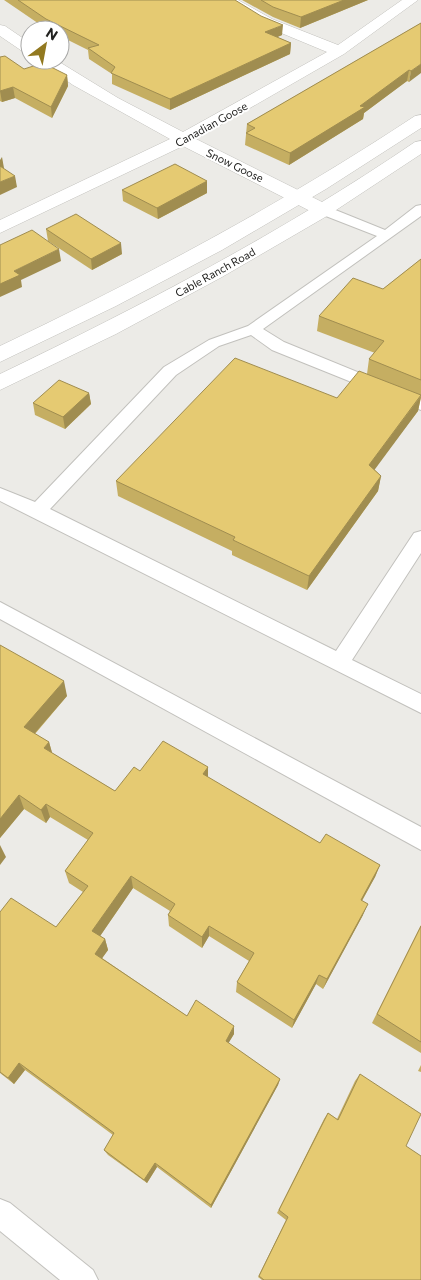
<svg xmlns="http://www.w3.org/2000/svg" width="421" height="1280" font-family="Commissioner,sans-serif">
<style>
.lines{fill:none;stroke-linecap:round;stroke-linejoin:round}
.service-casing{stroke:#c2c1bd;stroke-width:2}
.minor-casing{stroke:#c2c1bd;stroke-width:1}
.tertiary-casing{stroke:#c2c1bd;stroke-width:1}
.service{fill:#fff;fill-rule:evenodd}
.minor{fill:#fff;fill-rule:evenodd}
.tertiary{fill:#fff;fill-rule:evenodd}
.wall{fill:#c5ae62}
.shaded-wall{fill:#a08d50}
.building{fill:#e5ca72;stroke:#a08d50}
.labels{text-anchor:middle;dominant-baseline:central;stroke-width:4;stroke-linejoin:round;paint-order:stroke}
.far-street-label{font-size:11px;fill:#222220;stroke:#fff}
</style>
<rect width="100%" height="100%" fill="#ecebe7"/>
<g class="lines">
<g class="service-casing">
<g id="service">
<path d="M421 205V216L263 329 284 342 421 398V410L272 350 251 335 219 346 176 375 50 509 336 651 414 533 421 531V553L352 660 421 694V713L0 501V488L35 502 164 367 209 340 248 326 377 236 318 213 316 210 318 207H328L385 230 416 206Z"/>
<path d="M0 602 421 827V850L0 619Z"/>
<path d="M0 1199 10 1203 93 1270 98 1280H60L0 1231Z"/>
</g>
</g>
<g class="minor-casing">
<g id="minor">
<path d="M221 0H238L272 19 338 45 402 0H418L344 54 196 139 330 206 332 210 330 214 323 216 316 214 183 146 0 233V220L170 139 73 85 37 60H56L118 98 183 132 327 52 262 25Z"/>
<path d="M0 25 5 26 30 43V55L25 53 0 36Z"/>
</g>
</g>
<g class="tertiary-casing">
<g id="tertiary">
<path d="M421 115V128L326 189 222 250 116 306 0 362V346C143 278 282 204 415 116Z"/>
<path d="M421 141V154L327 216 222 277 116 334 0 390V374C143 305 283 232 415 142Z"/>
</g>
</g>
<use href="#service" class="service"/>
<use href="#minor" class="minor"/>
<use href="#tertiary" class="tertiary"/>
</g>
<g class="wall">
<path d="M4 0H235L282 35 277 37 291 43 290 54 170 110 112 84V74L89 59 88 50 60 36V30H48Z"/>
<path d="M242 0H368L300 28 273 17Z"/>
<path d="M421 23 409 82 407 81 364 113 363 119 289 165 245 145 247 124Z"/>
<path d="M0 57 24 69 67 75 68 86 52 118 15 98 2 102 0 101Z"/>
<path d="M122 190 207 193 158 219 123 201Z"/>
<path d="M46 229 122 254 92 270 48 241Z"/>
<path d="M421 259V398L418 411 374 469 381 476 378 491 307 590 232 555V551L118 496 116 481 337 398 367 374 369 359 375 353 317 331 319 316 383 289Z"/>
<path d="M89 393 91 404 65 429 35 415 33 403Z"/>
<path d="M0 645 67 696 35 734 49 742 52 753 115 791 140 771 208 767V778L320 843 380 865 375 877 362 901 363 915 323 989 316 984 292 1028 236 992 237 982 249 961 209 936 202 948 169 926 168 915 170 911 133 888 100 936 105 939 108 950 102 958 187 1016 234 1034 228 1043 280 1079 278 1085 211 1208 157 1167 147 1183 108 1155 104 1150 113 1135 25 1070 14 1084 0 1073V912L56 927 83 892 69 883 65 871 88 840 50 817 46 823 24 809 0 838Z"/>
<path d="M421 925V1053L372 1023Z"/>
<path d="M421 1065V1072L418 1071Z"/>
<path d="M360 1074 406 1146 421 1280H262L258 1277 286 1220 277 1213 324 1119 328 1113 337 1119 355 1081Z"/>
</g>
<g class="shaded-wall">
<path d="M344 0H368L300 28 301 17Z"/>
<path d="M283 25 282 35 264 43 265 32Z"/>
<path d="M291 43 290 54 170 110V99Z"/>
<path d="M421 64V73L409 82 411 71Z"/>
<path d="M409 70 407 81 364 113 363 119 289 165 290 153 360 106Z"/>
<path d="M67 75 68 86 52 118 51 107Z"/>
<path d="M13 87 15 98 2 102 0 91Z"/>
<path d="M2 157 4 168 0 175V160Z"/>
<path d="M15 176 17 187 0 195V182Z"/>
<path d="M207 181V193L158 219 157 208Z"/>
<path d="M121 243 122 254 92 270 91 259Z"/>
<path d="M59 249 61 261 21 280 22 287 0 297V284L14 271Z"/>
<path d="M89 393 91 404 65 429 63 417Z"/>
<path d="M421 396 418 411 367 480 369 465Z"/>
<path d="M381 476 378 491 307 590 309 576Z"/>
<path d="M64 681 67 696 28 741 24 727Z"/>
<path d="M49 742 53 756 44 748Z"/>
<path d="M208 767V781L203 774Z"/>
<path d="M19 795 24 809 0 838V819Z"/>
<path d="M46 804 50 817 46 823 41 810Z"/>
<path d="M0 845 6 857 0 865Z"/>
<path d="M380 865 375 877 356 911 361 900Z"/>
<path d="M131 876 133 888 96 942 92 931Z"/>
<path d="M368 904 363 915 323 989 327 979Z"/>
<path d="M209 926V936L202 948V937Z"/>
<path d="M105 939 108 950 98 964 95 954Z"/>
<path d="M319 975 316 984 292 1028 294 1020Z"/>
<path d="M234 1026V1034L225 1049 226 1041Z"/>
<path d="M19 1063 25 1070 14 1084 8 1078Z"/>
<path d="M280 1079 278 1085 211 1208V1205Z"/>
<path d="M155 1163 157 1167 147 1183 144 1180Z"/>
</g>
<g class="building">
<path d="M18 0H235L261 16 283 25 265 32 291 43 170 99 111 73 115 67 88 48 99 45 46 19Z"/>
<path d="M261 0H344L301 17 273 7Z"/>
<path d="M421 23V64L411 71 409 70 360 106 365 107 290 153 246 133 255 128 247 124Z"/>
<path d="M5 56 24 69 43 63 67 75 51 107 13 87 0 91V57Z"/>
<path d="M175 164 207 181 157 208 122 190Z"/>
<path d="M0 166 15 176 0 182Z"/>
<path d="M76 214 121 243 91 259 46 229Z"/>
<path d="M32 230 59 249 14 271 20 275 0 284V245Z"/>
<path d="M421 259V380L369 359 384 341 319 316 353 278 383 289Z"/>
<path d="M235 358 337 398 359 371 421 395 369 465 381 476 309 576 233 540 235 537 116 481Z"/>
<path d="M59 380 89 393 63 417 33 403Z"/>
<path d="M0 645 64 681 24 727 49 742 44 748 115 791 134 767 140 771 163 741 208 767 203 774 320 843 326 834 380 865 361 900 368 904 327 979 319 975 294 1020 237 982 254 953 209 926 202 937 168 915 175 904 131 876 92 931 105 939 95 954 187 1016 196 1000 234 1026 226 1041 280 1079 211 1205 155 1163 144 1180 104 1150 114 1133 19 1063 8 1078 0 1072V912L11 898 56 927 88 886 65 871 93 833 46 804 41 810 19 795 0 819Z"/>
<path d="M421 926V1042L377 1014Z"/>
<path d="M360 1074 421 1114 406 1146 421 1156V1280H264L259 1276 288 1217 279 1210 328 1113 338 1120Z"/>
</g>
<g class="labels">
<g class="far-street-label">
<text transform="translate(211 124) rotate(-29)">Canadian Goose</text>
<text transform="translate(235 165) rotate(26)">Snow Goose</text>
<text transform="translate(215 272) rotate(-29)">Cable Ranch Road</text>
</g>
</g>
<g transform="translate(45 45) rotate(32)"><circle r="24" fill="#ffffff" stroke="#a7a7a6"/>
<path d="M0-4L9 19L0 12L-9 19Z" fill="#927920"/>
<text y="-8" font-size="14" font-weight="bold" text-anchor="middle" fill="#222220">N</text>
</g>
</svg>
